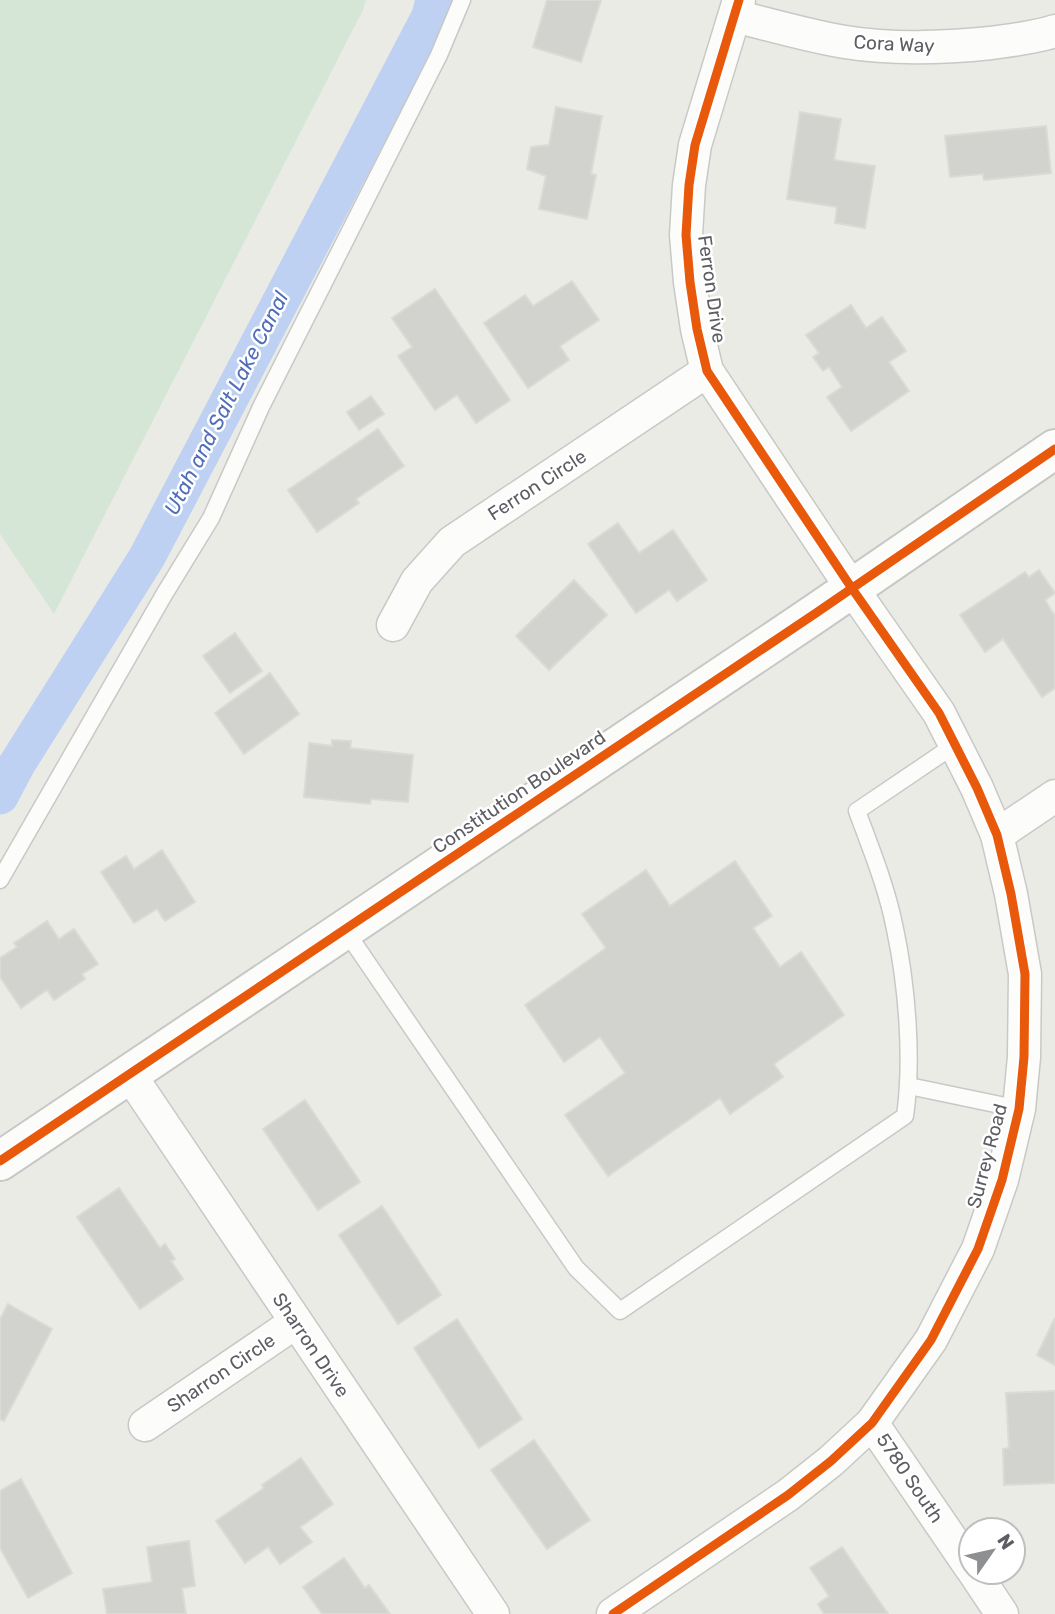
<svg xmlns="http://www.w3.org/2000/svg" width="1055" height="1614" font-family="Rubik,sans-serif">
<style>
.green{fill:#d5e6d6}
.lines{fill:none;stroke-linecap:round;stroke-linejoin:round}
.canal{stroke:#bed1f2;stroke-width:37}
.building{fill:#d2d2cf;stroke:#dadad6;stroke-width:2}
.service-casing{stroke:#c8c8c6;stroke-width:19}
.minor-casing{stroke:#c8c8c6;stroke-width:35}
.secondary-casing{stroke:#c7c8c6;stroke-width:42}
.service{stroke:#fcfcfb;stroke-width:16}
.minor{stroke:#fcfcfb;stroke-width:32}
.secondary{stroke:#fcfcfb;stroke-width:38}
.cycleway-casing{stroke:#fff;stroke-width:13}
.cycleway{stroke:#e8590c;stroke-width:9}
.labels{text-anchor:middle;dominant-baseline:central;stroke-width:5;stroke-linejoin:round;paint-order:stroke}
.street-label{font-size:19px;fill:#5c5e63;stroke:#fff}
.water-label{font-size:21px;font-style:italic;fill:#506db8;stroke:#fff}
</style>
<rect width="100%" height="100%" fill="#ebebe6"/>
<path class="green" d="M0 0H366L363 10 54 614 0 534Z"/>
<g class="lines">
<path class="canal" d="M0 796 17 764 147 557 430 16 434 0"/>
</g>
<g class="building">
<path d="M547 0H601L581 62 533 47Z"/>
<path d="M556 107 602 116 591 174 596 175 587 219 539 209 546 176 527 169 531 147 549 145Z"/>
<path d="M800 112 841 119 834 160 875 166 865 228 835 223 837 207 787 199Z"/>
<path d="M1046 126 1051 173 984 180 983 174 950 177 945 136Z"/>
<path d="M572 281 599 320 560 346 569 360 528 388 484 323 525 295 533 306Z"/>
<path d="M435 289 510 400 476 423 457 395 435 410 398 356 412 347 392 318Z"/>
<path d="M851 305 866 328 882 317 906 351 889 362 909 391 851 431 827 397 842 387 829 367 823 371 813 357 819 353 806 335Z"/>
<path d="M371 396 384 414 359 430 347 412Z"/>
<path d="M378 429 404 466 356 499 359 503 317 532 288 490Z"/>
<path d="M618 523 639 553 673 530 707 580 677 601 669 590 636 613 588 544Z"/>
<path d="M1039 570 1055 593 1045 600 1055 616V688L1042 697 1003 639 985 652 960 615 1025 572 1029 577Z"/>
<path d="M574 580 607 615 549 670 516 636Z"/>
<path d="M235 633 262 671 230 693 203 656Z"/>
<path d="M270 673 299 714 244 754 215 713Z"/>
<path d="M332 740 351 741 350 748 413 755 408 802 371 799 370 804 304 797 309 743 332 746Z"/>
<path d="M162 850 195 902 165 921 157 909 134 923 101 872 126 856 134 869Z"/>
<path d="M735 861 772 916 753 928 780 967 801 952 844 1015 774 1064 783 1077 730 1114 720 1098 608 1176 565 1115 625 1073 600 1037 564 1062 525 1005 606 948 582 914 646 870 670 906Z"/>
<path d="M47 921 59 939 74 929 98 964 82 974 85 979 54 1000 47 990 21 1008 0 977V958L17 947 14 943Z"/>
<path d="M305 1100 360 1182 318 1210 263 1129Z"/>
<path d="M119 1188 160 1248 165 1244 175 1259 171 1261 183 1279 140 1309 77 1217Z"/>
<path d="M382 1206 441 1295 398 1324 339 1235Z"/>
<path d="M8 1304 52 1329 4 1421 0 1419V1319Z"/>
<path d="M1055 1318V1365L1037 1355Z"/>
<path d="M457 1319 522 1419 479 1448 414 1348Z"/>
<path d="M1055 1391V1483L1004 1485 1003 1449 1009 1448 1006 1393Z"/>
<path d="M534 1440 590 1520 547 1549 491 1470Z"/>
<path d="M301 1458 333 1504 300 1527 312 1542 280 1564 268 1547 245 1563 216 1521 264 1488 262 1485Z"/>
<path d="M21 1479 72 1573 28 1598 0 1548V1491Z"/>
<path d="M189 1541 195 1586 182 1588 186 1614H107L103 1589 152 1582 147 1547Z"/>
<path d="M842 1547 888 1614H824L818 1604 829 1596 810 1568Z"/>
<path d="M344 1558 365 1588 369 1585 390 1614H322L303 1587Z"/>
</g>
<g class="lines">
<g class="service-casing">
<g id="service">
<path d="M0 880 165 593 211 518 261 407 439 55 462 0"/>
<path d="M345 930 576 1268 620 1311 905 1116C913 1059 907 986 895 929 887 888 871 849 857 811L956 744"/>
<path d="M909 1086 1019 1109"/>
</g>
</g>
<g class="minor-casing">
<g id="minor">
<path d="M735 16C771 25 808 36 845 42 894 50 943 48 991 43 1012 40 1034 38 1055 31"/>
<path d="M393 625 417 581 452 542 707 371"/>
<path d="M997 835 1055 796"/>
<path d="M130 1075 493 1614"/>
<path d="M872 1423 971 1568"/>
<path d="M145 1425 296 1322"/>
<path d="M974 1572 1002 1614"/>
<path d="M613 1614 788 1495 831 1461 872 1423 931 1340 978 1249 1002 1180 1019 1109 1024 1057 1025 974 1011 894 997 835 977 788 939 713 851 587 707 371 697 329 690 282 686 235 689 185 695 145 739 0"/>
</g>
</g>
<g class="secondary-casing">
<path id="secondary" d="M0 1161 816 613 1055 449"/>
</g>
<use href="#service" class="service"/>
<use href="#minor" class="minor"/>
<use href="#secondary" class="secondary"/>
<g class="cycleway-casing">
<g id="cycleway">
<path d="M0 1161 816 613 1055 449"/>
<path d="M613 1614 788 1495 831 1461 872 1423 931 1340 978 1249 1002 1180 1019 1109 1024 1057 1025 974 1011 894 997 835 977 788 939 713 851 587 707 371 697 329 690 282 686 235 689 185 695 145 739 0"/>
</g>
</g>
<use href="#cycleway" class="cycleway"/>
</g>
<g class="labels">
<g class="street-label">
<text transform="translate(894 44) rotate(3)">Cora Way</text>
<text transform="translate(712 289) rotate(82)">Ferron Drive</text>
<text transform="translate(537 485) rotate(-33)">Ferron Circle</text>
<text transform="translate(519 792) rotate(-34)">Constitution Boulevard</text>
<text transform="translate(987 1156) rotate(-75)">Surrey Road</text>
<text transform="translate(311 1345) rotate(56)">Sharron Drive</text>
<text transform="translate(221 1373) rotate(-34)">Sharron Circle</text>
<text transform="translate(910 1478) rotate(56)">5780 South</text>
</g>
<g class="water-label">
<text transform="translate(226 403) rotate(-63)">Utah and Salt Lake Canal</text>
</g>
</g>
<g transform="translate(992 1551) rotate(56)"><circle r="33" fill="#ffffff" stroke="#bebfc1" stroke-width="2"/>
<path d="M0-5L12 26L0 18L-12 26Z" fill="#8e8f91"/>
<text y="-10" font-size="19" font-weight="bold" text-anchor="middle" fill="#5c5e63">N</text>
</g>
</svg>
